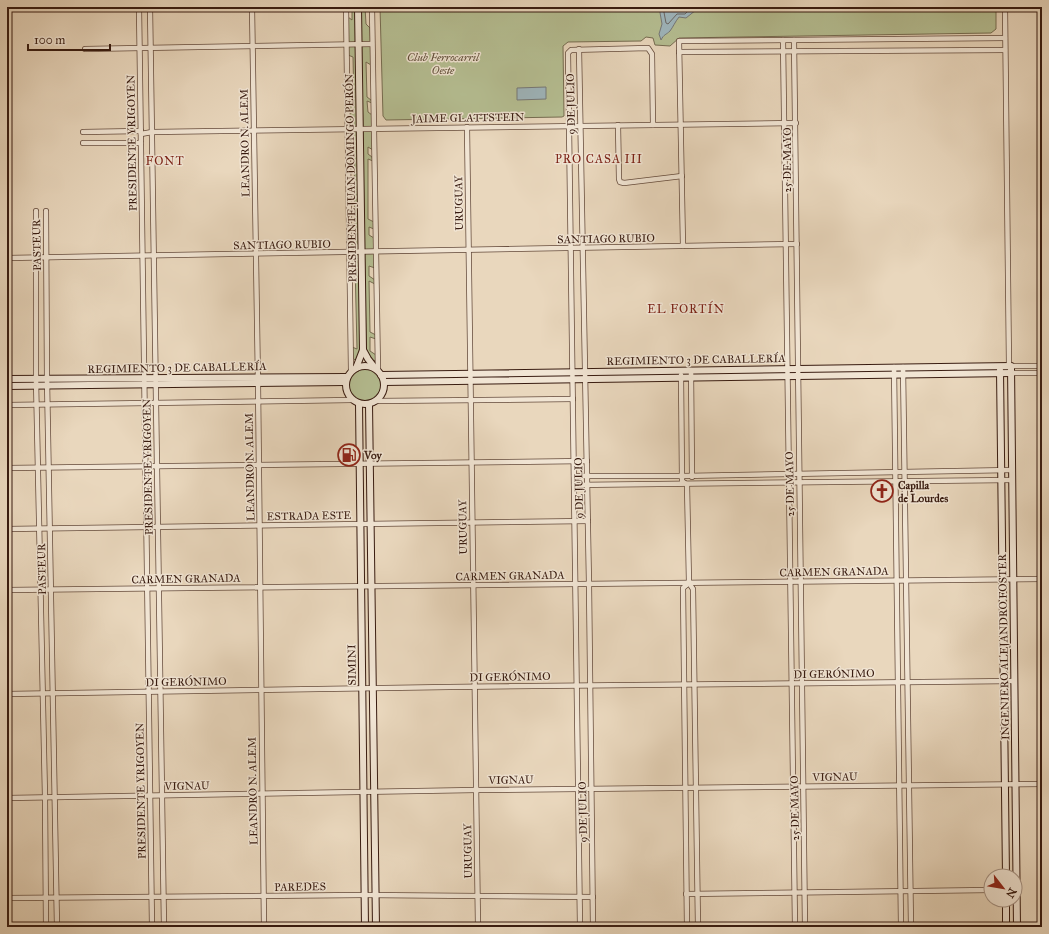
<svg xmlns="http://www.w3.org/2000/svg" width="1049" height="934" font-family="'IM FELL Great Primer',serif">
<style>
.green{fill:#b5be92;stroke:#766c51}
.water{fill:#9eb6bd;stroke:#757878}
.lines{fill:none;stroke-linecap:round;stroke-linejoin:round}
.shore{stroke:#6b6866;stroke-width:1}
.street-casing{stroke:#644a3b;stroke-width:6}
.secondary-casing{stroke:#381b10;stroke-width:8}
.street{stroke:#f1e5d4;stroke-width:4.5}
.secondary{stroke:#f1e5d4;stroke-width:6}
.labels{text-anchor:middle;dominant-baseline:central;stroke-width:3;stroke-linejoin:round;paint-order:stroke}
.park-label{font-size:11px;font-style:italic;fill:#5e4c37;stroke:#f1e5d4}
.street-label{font-size:11px;fill:#381b10;stroke:#f1e5d4}
.poi-label{font-size:11px;font-weight:bold;fill:#381b10;stroke:#f1e5d4;text-anchor:start}
.neighbourhood-label{font-size:12px;letter-spacing:1px;fill:#7a1f14;stroke:#f1e5d4}
</style>
<rect width="100%" height="100%" fill="#e9d7bd"/>
<filter id="stains"><feTurbulence type="fractalNoise" baseFrequency=".005" numOctaves="4"/><feColorMatrix values="0 0 0 0 .2 0 0 0 0 .09 0 0 0 0 .02 0 0 0 .5 -.17"/></filter>
<radialGradient id="worn" r=".72"><stop offset=".6" stop-color="#630" stop-opacity="0"/><stop offset="1" stop-color="#630" stop-opacity=".3"/></radialGradient>
<g class="green">
<path d="M352 7H356L361 349 357 359 355 360 353 358 352 347 357 349 355 264 351 262V229L355 231 354 143 350 141 349 105 354 107 353 57 348 55V17L352 20Z"/>
<path d="M361 7H365L366 24 370 28 371 65 366 62 367 97 371 100 372 103 367 101 368 112 372 115 373 150 368 147V154L372 157 373 161 368 159V219L374 222V229L369 227V235L374 238 375 268 369 266V276L375 280V284L369 281 370 332 376 335V339L370 337V351L376 355V359L374 361 372 360 366 349Z"/>
<path d="M380 7H996V29L991 33 679 38 670 46 655 45 653 38 646 37 641 41 568 42 563 46 564 116 562 117 386 120 383 116Z"/>
<circle cx="365" cy="385" r="17"/>
</g>
<g class="water">
<path d="M659 7H696V10L686 18 679 17C675 22 673 27 670 31 666 35 664 34 661 40L659 34 662 24Z"/>
<path d="M546 87V99L517 100V88Z"/>
</g>
<g class="lines">
<path class="shore" d="M663 7 666 23 668 24 677 14H685L692 7"/>
<g class="street-casing">
<g id="street">
<path d="M139 7 152 927"/>
<path d="M150 7 164 927"/>
<path d="M252 7 258 383 264 927"/>
<path d="M346 7 351 371"/>
<path d="M372 7 378 371"/>
<path d="M1005 7 1009 366"/>
<path d="M783 40 795 927"/>
<path d="M794 40 805 927"/>
<path d="M85 49 372 44"/>
<path d="M579 49 589 584 593 927"/>
<path d="M679 52 1005 50"/>
<path d="M618 125 619 179 620 182 624 183 682 176"/>
<path d="M467 127 478 927"/>
<path d="M83 132 141 131"/>
<path d="M141 134 152 132 796 123"/>
<path d="M83 143H141"/>
<path d="M36 211V380L45 797 46 927"/>
<path d="M46 211 47 379 57 927"/>
<path d="M683 246 679 41 1005 38"/>
<path d="M7 258 797 244"/>
<path d="M1011 366H1042"/>
<path d="M894 367 901 927"/>
<path d="M903 367 911 927"/>
<path d="M691 370 692 477"/>
<path d="M1011 373H1042"/>
<path d="M681 375 682 481 685 483"/>
<path d="M375 401 573 399"/>
<path d="M7 405 352 400"/>
<path d="M7 468 587 461"/>
<path d="M574 476H682L1012 470"/>
<path d="M687 484 689 583 693 589 698 927"/>
<path d="M574 485 1012 480"/>
<path d="M7 529 588 521"/>
<path d="M7 590 1042 579"/>
<path d="M7 694 449 687 1014 681"/>
<path d="M7 798 476 790 1042 784"/>
<path d="M686 894 991 890"/>
<path d="M7 898 364 895 593 897"/>
<path d="M580 927 568 53 571 50 648 48 652 54 653 125"/>
<path d="M687 927 683 588 689 583"/>
</g>
</g>
<g class="secondary-casing">
<g id="secondary">
<path d="M363 350 368 359 375 368"/>
<circle cx="365" cy="385" r="19"/>
<path d="M356 368 363 350 358 7"/>
<path d="M1000 370 1006 876"/>
<path d="M381 375 1011 366 1017 927"/>
<path d="M7 379 347 377"/>
<path d="M384 382 1011 373"/>
<path d="M7 386 345 382"/>
<path d="M359 404 365 927"/>
<path d="M369 404 376 927"/>
<path d="M1006 900V927"/>
</g>
</g>
<use href="#street" class="street"/>
<use href="#secondary" class="secondary"/>
</g>
<defs>
<g id="fuel-ring" transform="scale(1.15)"><circle r="9.5" fill="#f1e5d4" stroke="#8f2418" stroke-width="1.5"/><path d="M-5.5-6h7V0h2V4h1.3V-2.5L3-4.5l.8-.8L6-3V5H2.5V1h-1V6h-7ZM-4.2-4.7v3.2H.2V-4.7Z" fill="#8f2418"/></g>
<g id="church-ring" transform="scale(1.15)"><circle r="9.5" fill="#f1e5d4" stroke="#8f2418" stroke-width="1.5"/><path d="M-1.2-6h2.4v3.5h3.3v2.4h-3.3V6h-2.4V-.1h-3.3v-2.4h3.3Z" fill="#8f2418"/></g>
</defs>
<g fill-rule="evenodd">
<use href="#fuel-ring" x="349" y="455"/>
<use href="#church-ring" x="882" y="491"/>
</g>
<g class="labels">
<g class="park-label">
<text x="443" y="57">Club Ferrocarril<tspan x="443" dy="13">Oeste</tspan></text>
</g>
<g class="street-label">
<text transform="translate(571 104) rotate(-91)">9 DE JULIO</text>
<text transform="translate(468 118) rotate(-1)">JAIME GLATTSTEIN</text>
<text transform="translate(132 143) rotate(-91)">PRESIDENTE YRIGOYEN</text>
<text transform="translate(245 143) rotate(-91)">LEANDRO N. ALEM</text>
<text transform="translate(787 160) rotate(-90)">25 DE MAYO</text>
<text transform="translate(351 178) rotate(-91)">PRESIDENTE JUAN DOMINGO PERÓN</text>
<text transform="translate(459 203) rotate(-91)">URUGUAY</text>
<text transform="translate(606 239) rotate(-1)">SANTIAGO RUBIO</text>
<text transform="translate(37 245) rotate(-91)">PASTEUR</text>
<text transform="translate(282 245) rotate(-1)">SANTIAGO RUBIO</text>
<text transform="translate(696 360) rotate(-1)">REGIMIENTO 3 DE CABALLERÍA</text>
<text transform="translate(177 368) rotate(-1)">REGIMIENTO 3 DE CABALLERÍA</text>
<text transform="translate(148 467) rotate(-91)">PRESIDENTE YRIGOYEN</text>
<text transform="translate(250 467) rotate(-91)">LEANDRO N. ALEM</text>
<text transform="translate(790 484) rotate(-91)">25 DE MAYO</text>
<text transform="translate(579 488) rotate(-91)">9 DE JULIO</text>
<text transform="translate(309 516) rotate(-1)">ESTRADA ESTE</text>
<text transform="translate(463 527) rotate(-91)">URUGUAY</text>
<text transform="translate(42 569) rotate(-91)">PASTEUR</text>
<text transform="translate(834 572) rotate(-1)">CARMEN GRANADA</text>
<text transform="translate(510 576) rotate(-1)">CARMEN GRANADA</text>
<text transform="translate(186 579) rotate(-1)">CARMEN GRANADA</text>
<text transform="translate(1004 647) rotate(-91)">INGENIERO ALEJANDRO FOSTER</text>
<text transform="translate(352 665) rotate(-91)">SIMINI</text>
<text transform="translate(834 674) rotate(-1)">DI GERÓNIMO</text>
<text transform="translate(510 677) rotate(-1)">DI GERÓNIMO</text>
<text transform="translate(186 682) rotate(-1)">DI GERÓNIMO</text>
<text transform="translate(835 777) rotate(-1)">VIGNAU</text>
<text transform="translate(511 780) rotate(-1)">VIGNAU</text>
<text transform="translate(187 786) rotate(-1)">VIGNAU</text>
<text transform="translate(141 791) rotate(-91)">PRESIDENTE YRIGOYEN</text>
<text transform="translate(253 791) rotate(-91)">LEANDRO N. ALEM</text>
<text transform="translate(795 808) rotate(-91)">25 DE MAYO</text>
<text transform="translate(583 812) rotate(-91)">9 DE JULIO</text>
<text transform="translate(468 851) rotate(-91)">URUGUAY</text>
<text transform="translate(300 887) rotate(-1)">PAREDES</text>
</g>
<g class="poi-label">
<text x="364" y="455">Voy</text>
<text x="898" y="485">Capilla<tspan x="898" dy="13">de Lourdes</tspan></text>
</g>
<g class="neighbourhood-label">
<text x="599" y="159">PRO CASA III</text>
<text x="165" y="161">FONT</text>
<text x="686" y="309">EL FORTÍN</text>
</g>
</g>
<rect width="1049" height="934" fill="none" stroke="#e9d7bd" stroke-width="24"/>
<rect x="8" y="8" width="1033" height="918" fill="none" stroke="#381b10" stroke-width="2"/>
<rect x="12" y="12" width="1025" height="910" fill="none" stroke="#381b10"/>
<g transform="translate(1003 888) rotate(121)"><circle r="19" fill="#f1e5d4" stroke="#a79486"/>
<path d="M0-3L7 15L0 10L-7 15Z" fill="#8f2418"/>
<text y="-6" font-size="11" font-weight="bold" text-anchor="middle" fill="#381b10">N</text>
</g>
<path d="M28 44v6h82v-6" fill="none" stroke="#381b10" stroke-width="2"/>
<text x="34" y="44" font-size="12" fill="#381b10" stroke="#f1e5d4" stroke-width="3" paint-order="stroke">100 m</text>
<rect width="100%" height="100%" filter="url(#stains)"/>
<rect width="100%" height="100%" fill="url(#worn)"/>
</svg>
